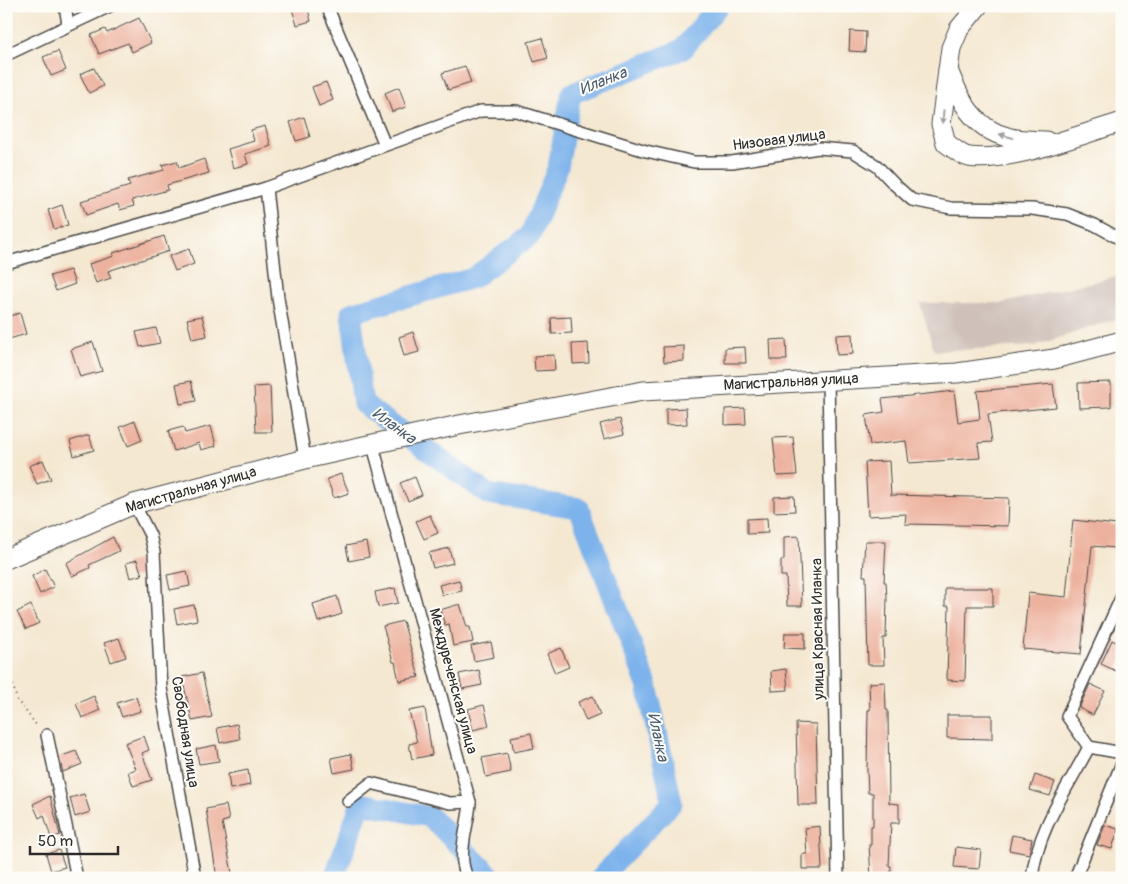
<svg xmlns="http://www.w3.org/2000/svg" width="1128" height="884" font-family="Pangolin,sans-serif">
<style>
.industrial{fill:#cfc1ba}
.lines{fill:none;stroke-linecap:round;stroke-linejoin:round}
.river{stroke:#7db3ec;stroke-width:21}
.building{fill:#edb29f}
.street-casing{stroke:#494744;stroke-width:14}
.primary-casing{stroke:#494744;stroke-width:21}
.path{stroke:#494744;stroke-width:2;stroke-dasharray:1 4;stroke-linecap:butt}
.street{stroke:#fff;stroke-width:11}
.primary{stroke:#fff;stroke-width:19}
.oneway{fill:#a0a0a0}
.labels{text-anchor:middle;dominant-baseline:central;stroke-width:4;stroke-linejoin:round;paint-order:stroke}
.street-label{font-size:15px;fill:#2b2b2b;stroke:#fdfcf7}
.water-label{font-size:16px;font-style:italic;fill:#485b6f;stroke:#fdfcf7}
</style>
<rect width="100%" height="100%" fill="#fdfcf7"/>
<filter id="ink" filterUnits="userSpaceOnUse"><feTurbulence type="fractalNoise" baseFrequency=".02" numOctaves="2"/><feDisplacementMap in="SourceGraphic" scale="10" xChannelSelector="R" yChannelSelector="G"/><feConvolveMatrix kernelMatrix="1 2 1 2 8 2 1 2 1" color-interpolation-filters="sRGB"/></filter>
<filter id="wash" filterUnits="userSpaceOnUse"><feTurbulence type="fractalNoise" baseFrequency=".0096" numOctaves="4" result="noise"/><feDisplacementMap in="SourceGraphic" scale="20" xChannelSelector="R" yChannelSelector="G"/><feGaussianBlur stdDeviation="1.12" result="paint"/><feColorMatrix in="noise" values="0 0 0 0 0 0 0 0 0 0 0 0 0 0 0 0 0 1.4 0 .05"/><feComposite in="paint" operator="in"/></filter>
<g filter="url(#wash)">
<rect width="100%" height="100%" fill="#f4e8d1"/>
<path class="industrial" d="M1122 275V317L1034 346 934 351 920 303H1003Z"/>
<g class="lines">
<g class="river">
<path d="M334 878 361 803 430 817 493 878"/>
<path d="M600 878 672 803 647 685 579 508 488 494 363 404 351 313 473 278 530 236 558 167 571 94 683 49 718 6"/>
</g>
</g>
<g id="blocks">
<g class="building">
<path d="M291 6H307L311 21 297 25Z"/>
<path d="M139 18 151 43 132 52 128 43 99 54 91 35 105 29 107 33Z"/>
<path d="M850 31 866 32 865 52 849 51Z"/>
<path d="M542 38 548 58 534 62 528 42Z"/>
<path d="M58 51 66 70 51 76 43 57Z"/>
<path d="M465 66 471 83 448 90 442 73Z"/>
<path d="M94 68 103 86 89 93 80 74Z"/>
<path d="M326 82 333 100 319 106 312 87Z"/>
<path d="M399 87 406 107 392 112 385 93Z"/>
<path d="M304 117 310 137 296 141 290 122Z"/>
<path d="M265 126 271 146 245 154 248 164 233 168 228 149 254 141 251 130Z"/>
<path d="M204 159 209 173 167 185 168 190 132 200 134 206 120 210 118 204 86 215 81 201 130 186 128 180 164 170 162 165 177 161 179 168Z"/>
<path d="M62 205 68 225 54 229 48 210Z"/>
<path d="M164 236 169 251 108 271 111 278 96 283 89 264 114 256 113 253Z"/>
<path d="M189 249 194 264 175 271 169 256Z"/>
<path d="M70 270 75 284 56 291 50 276Z"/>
<path d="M20 313 26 334 6 340V317Z"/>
<path d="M202 316 207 336 192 339 187 319Z"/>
<path d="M571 317 572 333 552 334 551 318Z"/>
<path d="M156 328 160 343 140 347 136 332Z"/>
<path d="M413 332 419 352 404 356 399 337Z"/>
<path d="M852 334 853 354 837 355 836 335Z"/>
<path d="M786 339 787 360H771L770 340Z"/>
<path d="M93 342 102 371 80 377 71 349Z"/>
<path d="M588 343 589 363 573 364 572 344Z"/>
<path d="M684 346V361L664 362 663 347Z"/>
<path d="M745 347 746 363H725V348Z"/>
<path d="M554 355 555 370 535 371 534 356Z"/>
<path d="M191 381 196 401 180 404 176 384Z"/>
<path d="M1111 382V407L1079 408 1078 383Z"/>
<path d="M1053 384 1056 407 988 414 992 442 978 443 980 458 909 463 906 441 870 445 866 415 884 412 882 399 954 391 958 422 980 419 977 391Z"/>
<path d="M270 386 272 432H256L254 387Z"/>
<path d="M686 408 687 424 666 425V409Z"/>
<path d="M745 408 746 424 725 425V409Z"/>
<path d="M620 419 624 434 604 439 600 424Z"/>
<path d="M135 421 142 440 128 446 120 427Z"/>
<path d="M211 426 216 446 201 450 199 443 174 451 168 431 183 427 185 433Z"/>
<path d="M89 435 94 450 74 456 70 441Z"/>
<path d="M793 437 797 475 777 476 773 438Z"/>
<path d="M43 460 51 479 37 484 29 466Z"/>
<path d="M889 461 891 495 1009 498 1008 526 905 524 906 514 868 516 865 462Z"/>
<path d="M341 474 349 493 334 498 327 479Z"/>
<path d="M415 477 422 495 408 501 400 483Z"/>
<path d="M794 496 795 511 774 512V497Z"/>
<path d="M430 515 438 533 424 539 416 521Z"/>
<path d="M767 518 768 533 747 534V519Z"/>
<path d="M1073 520 1117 525 1115 548 1092 546 1081 654 1023 649 1028 593 1066 597Z"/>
<path d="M799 536 802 606H787L786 576H781V560H784V537Z"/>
<path d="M113 537 119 551 89 565 90 568 72 576 66 563Z"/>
<path d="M865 541H886L884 582H886L887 597 886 638H883L884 665H868L866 576H863Z"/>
<path d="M366 542 369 557 349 561 346 546Z"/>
<path d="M449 548 453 563 433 568 429 553Z"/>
<path d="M137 560 142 575 130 578 126 563Z"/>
<path d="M45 569 54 587 40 594 32 576Z"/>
<path d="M187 571 190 586 170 590 167 575Z"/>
<path d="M459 580 462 591 442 595 439 585Z"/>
<path d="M395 588 398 603 378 607 375 592Z"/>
<path d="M945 588H993V606H967L965 681 947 680 949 606H945Z"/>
<path d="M337 596 342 614 318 622 313 604Z"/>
<path d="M460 604 467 627H470L473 642 453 646 449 624 445 625 440 610Z"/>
<path d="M31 605 39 623 26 629 17 612Z"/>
<path d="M194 605 197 620 177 624 174 609Z"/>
<path d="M403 621 419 677 399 681 395 662H393L383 626Z"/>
<path d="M785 633H805V649L784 648Z"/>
<path d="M119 638 126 657 111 662 104 643Z"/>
<path d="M1112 640 1122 645V659L1116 671 1101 664Z"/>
<path d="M491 642 494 657 474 661 471 646Z"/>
<path d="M561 648 569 667 555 673 547 654Z"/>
<path d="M786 669 788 690 772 691 771 671Z"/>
<path d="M479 670 482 685 462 689 459 674Z"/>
<path d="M202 673 212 717 192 721 182 677Z"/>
<path d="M885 682 886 710H888L889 803 899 804V823H891L889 866H891V878H871L869 845H871V826H873V793H868L867 771 868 710H870L869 683Z"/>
<path d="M1090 684 1105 691 1093 715 1079 708Z"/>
<path d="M94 696 100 710 82 718 76 704Z"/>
<path d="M593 696 600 715 586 721 578 702Z"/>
<path d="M136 697 141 711 122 717 117 703Z"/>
<path d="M484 705 489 726 473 730 468 709Z"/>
<path d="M425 708 432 755 412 759 409 744 417 742 409 711Z"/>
<path d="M947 715H992V739L947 738Z"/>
<path d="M796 723 816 724 818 805H798Z"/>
<path d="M237 724 240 739 220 743 217 728Z"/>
<path d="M531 733 534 748 514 752 511 737Z"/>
<path d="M144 736 149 750 142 753 152 780 133 786 128 772 136 769 125 743Z"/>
<path d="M216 745 219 761 199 764 196 749Z"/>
<path d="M76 751 82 764 63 772 59 757Z"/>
<path d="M507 753 511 772 486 777 482 758Z"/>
<path d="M351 754 354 769 334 773 331 758Z"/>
<path d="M248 770 250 785 230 789 228 774Z"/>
<path d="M1035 775 1055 782 1050 796 1030 790Z"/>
<path d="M84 794 90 812 75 817 70 798Z"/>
<path d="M50 796 60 835 51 838 44 815 39 818 33 804Z"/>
<path d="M226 805 229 820 222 822 233 878H217L206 809Z"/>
<path d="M1105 825 1118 829 1112 849 1097 845Z"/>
<path d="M820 826 822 869H802V854H807L805 828Z"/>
<path d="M1012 835 1032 839 1029 854 1009 850Z"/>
<path d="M956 847 981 850 979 869 954 867Z"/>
<path d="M59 850 65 867 51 871 46 854Z"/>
</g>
</g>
</g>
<g filter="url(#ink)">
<use href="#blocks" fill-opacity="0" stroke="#494744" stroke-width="1"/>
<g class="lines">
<g class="street-casing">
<g id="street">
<path d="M65 6 68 24"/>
<path d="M327 6 385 145"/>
<path d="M6 55 110 6"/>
<path d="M6 263 266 188"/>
<path d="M828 380 838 878"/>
<path d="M305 459 278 298 266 188 481 111H516L646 151 694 162H732L818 148 853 151 877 166 894 184 912 200 951 208 1032 209 1067 214 1095 225 1122 240"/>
<path d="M134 504 150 535 154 552 161 688 195 878"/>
<path d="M1122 596 1067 716 1089 747 1122 753"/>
<path d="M47 735 77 878"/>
<path d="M348 801 371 783 450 803 470 802 372 442"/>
<path d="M468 878C455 857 469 825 470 802"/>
<path d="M1032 878C1037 830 1067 789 1089 747"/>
<path d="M1075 878 1122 763"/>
</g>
</g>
<g class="primary-casing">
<g id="primary">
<path d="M978 6 959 29 951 48 941 124 946 143C953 148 962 156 969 157 1008 163 1082 134 1122 122"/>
<path d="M948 70C960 100 973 128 1007 137 1019 141 1033 140 1046 141"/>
<path d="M6 559 134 504 305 459 459 425 643 391 957 373 1054 359 1122 341"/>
</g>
</g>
<path class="path" d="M6 661 17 700 38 727"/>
<use href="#street" class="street"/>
<use href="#primary" class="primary"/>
</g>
<defs><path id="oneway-solid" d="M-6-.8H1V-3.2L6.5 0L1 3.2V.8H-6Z" transform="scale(1.25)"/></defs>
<g class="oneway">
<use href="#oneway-solid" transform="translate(943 117) rotate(94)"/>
<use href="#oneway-solid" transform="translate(1006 136) rotate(-164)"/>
</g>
</g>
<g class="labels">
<g class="street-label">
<text transform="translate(779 140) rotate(-7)">Низовая улица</text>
<text transform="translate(791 382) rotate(-3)">Магистральная улица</text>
<text transform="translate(191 490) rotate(-16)">Магистральная улица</text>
<text transform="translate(818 629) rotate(-91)">улица Красная Иланка</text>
<text transform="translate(453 681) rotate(75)">Междуреченская улица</text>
<text transform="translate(185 732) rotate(81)">Свободная улица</text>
</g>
<g class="water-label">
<text transform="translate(603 81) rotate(-22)">Иланка</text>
<text transform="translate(394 426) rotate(36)">Иланка</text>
<text transform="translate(658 737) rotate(78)">Иланка</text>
</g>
</g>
<rect width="1128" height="884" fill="none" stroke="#fdfcf7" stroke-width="25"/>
<path d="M30 846v8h88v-8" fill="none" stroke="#2b2b2b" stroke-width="2.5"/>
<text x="38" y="846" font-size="15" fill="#2b2b2b" stroke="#fdfcf7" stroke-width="4" paint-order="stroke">50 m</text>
</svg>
